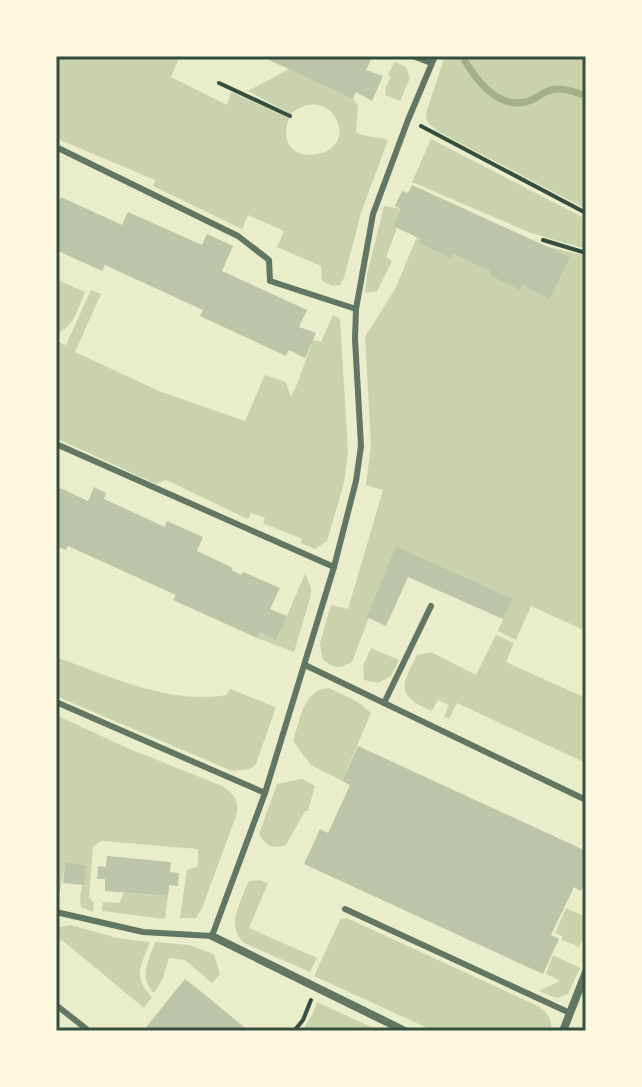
<svg xmlns="http://www.w3.org/2000/svg" width="642" height="1087" font-family="Figtree,sans-serif">
<style>
.green{fill:#cad2ad}
.lines{fill:none;stroke-linecap:round;stroke-linejoin:round}
.stream{stroke:#a3b18a;stroke-width:7}
.building{fill:#bcc5a7}
.path{stroke:#344e41;stroke-width:4}
.service{stroke:#617663;stroke-width:6}
.minor{stroke:#617663;stroke-width:8}
.neatline{fill:none;stroke:#344e41;stroke-width:3}
</style>
<rect width="100%" height="100%" fill="#e9edc9"/>
<g class="green">
<path d="M56 56H180L171 77 227 105 231 92 289 118C269 174 361 160 335 117 324 100 304 102 291 114L248 91 289 69 353 99 358 105 356 132C367 139 376 135 388 140L361 213 344 278 340 285 333 286 322 281 321 266 277 247 284 231 248 215 242 229 153 186 155 180 60 140 56 129Z"/>
<path d="M445 56H586V209L439 132 427 122 426 113Z"/>
<path d="M395 62 406 67 410 78 400 101 385 95 386 87 391 77 388 74Z"/>
<path d="M431 139 586 219V249L531 233 412 182Z"/>
<path d="M384 206 401 209 393 226 397 228 386 257 392 261 377 291 365 293 367 274Z"/>
<path d="M417 237 490 271 489 275 520 289 522 285 550 298 569 258 545 246 586 256V631L531 606 516 640 498 631 512 599 396 546 352 662C340 669 332 669 322 658L320 643 331 605 348 609 383 490 366 485 371 445 365 337 395 289Z"/>
<path d="M56 279 85 292C78 308 74 328 56 333Z"/>
<path d="M91 290 101 294 75 352 159 391 245 421 265 375 286 382 291 397C301 378 305 359 313 340L321 342 333 315 340 319 348 452 344 483 327 541 315 549 300 543 302 539 263 523 265 518 251 513 248 519 166 480 156 484 56 438V341L66 345Z"/>
<path d="M305 574 311 587V595L294 652 257 638 260 632 276 641Z"/>
<path d="M496 635 514 643 506 662 586 698V763L457 703 449 719 444 717 449 705 438 700 432 711C397 696 400 687 417 655L431 652 476 675Z"/>
<path d="M371 648 399 660 391 676 378 683 364 680 363 666Z"/>
<path d="M56 657C109 676 170 705 226 695L230 689 276 707 256 764 250 769 232 771 56 696Z"/>
<path d="M329 688 358 702 371 713 342 781 311 765 293 741C300 721 303 689 329 688Z"/>
<path d="M56 715 125 747 222 786C234 794 240 801 236 816L202 908 196 918H180L187 870 198 866V849L101 841 93 847 89 897 94 903 93 912 81 907C78 894 85 879 86 865L65 864 58 901 56 900Z"/>
<path d="M302 779 315 786 308 811H305L286 845C272 849 266 846 259 834L277 784Z"/>
<path d="M260 880 268 883 249 928 317 958 310 972 244 943C225 925 241 901 249 881Z"/>
<path d="M124 893 168 896 165 919 102 911 103 902 119 903Z"/>
<path d="M566 908 586 917V944L581 942 579 947 562 940V936L555 933Z"/>
<path d="M347 918 538 1006C548 1013 552 1019 551 1031H434L314 976 340 920Z"/>
<path d="M71 925 117 938 150 942C141 966 132 977 152 997L144 1008 62 940 56 946V928Z"/>
<path d="M155 942 189 945 214 954 220 974 212 983 185 960 169 958 163 978 154 993C138 977 149 961 155 942Z"/>
<path d="M553 955 580 968 568 994 557 998 539 991 560 981 546 974Z"/>
<path d="M317 1002 380 1031H302L312 1015Z"/>
</g>
<g class="lines">
<path class="stream" d="M465 61C477 81 498 108 525 102 535 100 540 94 548 91 560 86 575 92 586 96"/>
</g>
<g class="building">
<path d="M268 56H373L366 70 383 76 372 101 356 92 353 99 267 59Z"/>
<path d="M412 185 570 257 550 299 522 285 520 290 489 275 490 271 453 254 451 258 419 243 421 239 393 226 401 209 395 206 402 191 408 193Z"/>
<path d="M61 197 122 225 128 212 202 245 207 234 233 246 222 271 307 310 299 327 316 333 305 358 289 350 286 356 200 316 203 310 105 265 102 271 56 250V208Z"/>
<path d="M56 486 88 501 94 487 106 493 104 499 165 527 167 521 203 537 197 551 233 568 231 570 241 575 243 572 280 588 270 609 287 616 276 641 260 632 257 638 173 600 176 595 68 546 66 550 56 546Z"/>
<path d="M396 546 513 599 503 619 408 577 386 626 367 617Z"/>
<path d="M358 746 586 851V881L581 891 574 887 551 935 559 939 543 974 304 864 320 829 328 833 350 785 342 781Z"/>
<path d="M107 856 171 862 170 872 179 873 178 886 169 885 168 896 105 891V879H97L98 866 106 867Z"/>
<path d="M65 863 86 865 84 885 63 883Z"/>
<path d="M185 979 204 994 249 1031H143Z"/>
</g>
<g class="lines">
<g class="path">
<path d="M219 83 290 116"/>
<path d="M421 126 586 213"/>
<path d="M543 240 586 253"/>
<path d="M294 1031 303 1020 311 1000"/>
</g>
<g class="service">
<path d="M413 56 431 63"/>
<path d="M56 147 238 236 269 260 270 281 356 309"/>
<path d="M56 444 334 567"/>
<path d="M305 665 586 800"/>
<path d="M56 702 265 793"/>
<path d="M384 703 431 606"/>
<path d="M345 909 570 1013"/>
<path d="M56 912 143 932 212 936 265 793 334 567 356 481 361 446 355 339 356 309 373 214 408 120 435 56"/>
<path d="M56 1005 89 1031"/>
</g>
<g class="minor">
<path d="M212 936 405 1031"/>
<path d="M563 1031 586 972"/>
</g>
</g>
<rect width="642" height="1087" fill="none" stroke="#fefae0" stroke-width="116"/>
<rect x="58" y="58" width="526" height="971" class="neatline"/>
</svg>
